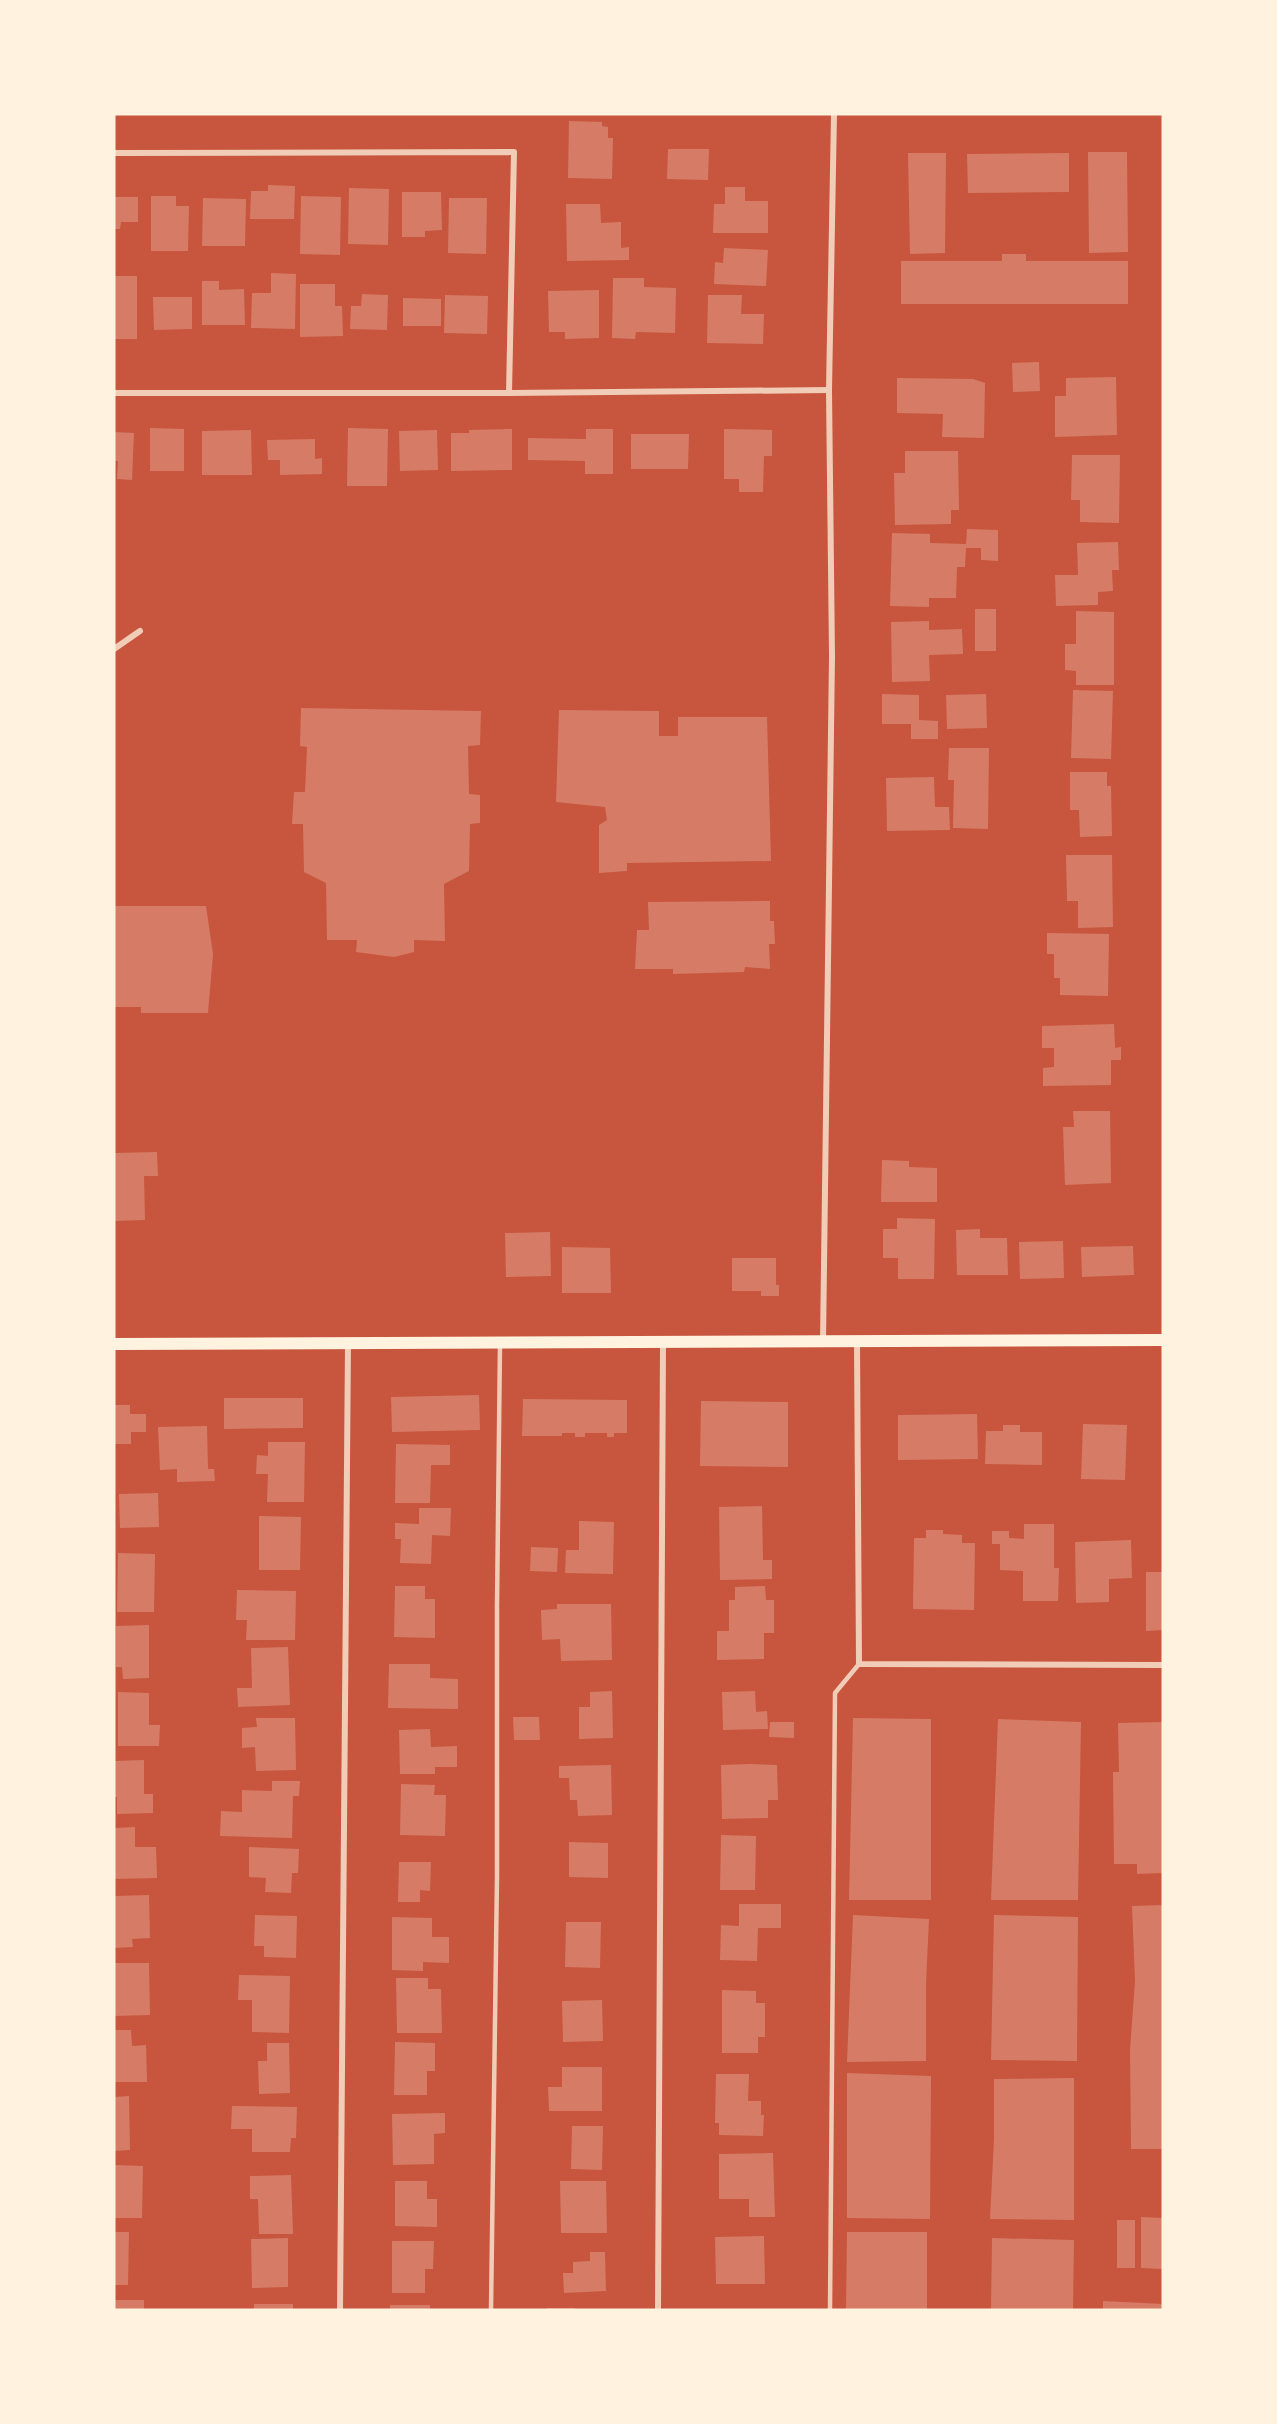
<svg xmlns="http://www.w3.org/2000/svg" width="1277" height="2424" font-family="'Sofia Sans Condensed',sans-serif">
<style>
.building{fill:#d67c66}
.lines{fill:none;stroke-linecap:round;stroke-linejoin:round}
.service{stroke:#f1ccb7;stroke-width:4.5}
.minor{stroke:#f1ccb7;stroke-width:6}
.secondary{stroke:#fff3e0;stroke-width:12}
</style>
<rect width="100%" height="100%" fill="#c8553d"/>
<g class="building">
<path d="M569 121 602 122V126L608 127V138H613L612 179 568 178Z"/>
<path d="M668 149H709L708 180 667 179Z"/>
<path d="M1088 152H1127L1128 252 1089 253Z"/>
<path d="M908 153H946L945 253 910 254Z"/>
<path d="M1069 153V192L968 193 967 154Z"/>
<path d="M268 185 295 186 294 219H250L251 191H268Z"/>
<path d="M725 187H745V201H768V233H713L714 204H725Z"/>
<path d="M349 188 389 189 388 245 348 244Z"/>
<path d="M402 192H441L442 230 425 231V237H402Z"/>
<path d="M151 196H176V206H189L188 251H151Z"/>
<path d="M301 196 341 197 340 255 300 254Z"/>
<path d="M114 197H138V222H121L120 229H114Z"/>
<path d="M203 198 246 199 245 246H202Z"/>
<path d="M449 198H487L486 254 448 253Z"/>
<path d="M566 204H600L601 223 621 222V248L629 247V260L567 261Z"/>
<path d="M724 248 768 250 766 286 714 284 715 262 723 263Z"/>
<path d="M1002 254H1026V261H1128V304H901V261H1002Z"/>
<path d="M271 273 296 274 295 329 251 328 252 293H271Z"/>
<rect x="114" y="276" width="23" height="63"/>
<path d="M613 278H644V287L676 288 675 333 636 332 635 339 612 338Z"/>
<path d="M202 281H219V290L244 289 245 325H202Z"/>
<path d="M300 284H335V306H342L343 336 300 337Z"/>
<path d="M599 290V338L565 339V332H549L548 291Z"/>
<path d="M362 294 388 295 387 330 350 329 351 306H361Z"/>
<path d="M445 295 488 296 487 334 444 333Z"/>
<path d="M708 295H742L741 314H764L763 344 707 343Z"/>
<path d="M153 297H192V329L154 330Z"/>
<path d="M403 298 441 299V326H403Z"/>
<path d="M1039 362 1040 391 1013 392 1012 363Z"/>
<path d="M1116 377 1117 435 1055 437V396H1066V378Z"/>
<path d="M897 378 973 379 985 383 984 438 942 437 943 414 897 413Z"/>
<path d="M150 428 184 429V471H150Z"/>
<path d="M348 428 388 429 387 486H347Z"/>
<path d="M512 429V470L451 471V433H469V430Z"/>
<path d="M586 429H613V474H585V461L528 460V438L586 439Z"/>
<path d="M724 429 772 430V456H764L763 492H739V479H724Z"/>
<path d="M251 430 252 475H202V431Z"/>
<path d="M437 430 438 470 400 471 399 431Z"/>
<path d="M114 432 134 433 132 480 117 479 118 461H114Z"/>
<path d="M631 434H689L688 469H631Z"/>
<path d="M315 439V459L322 458V474L280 475V460H268L267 440Z"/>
<path d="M905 451H958L959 510H951V524L895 525 894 473H905Z"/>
<path d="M1072 455H1120L1119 523 1080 522V500H1071Z"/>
<path d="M967 529 998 530V561L981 560V548H966L965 567H957L956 598H929V607L890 606 892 533 930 534V543L966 544Z"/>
<path d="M1118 542 1119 570H1112L1113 591 1098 592V605L1056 606 1055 575H1078L1077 543Z"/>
<rect x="975" y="609" width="21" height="42"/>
<path d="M1076 611 1114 612V685H1076V671L1065 670V644H1076Z"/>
<path d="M929 621V630L962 629 963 654 929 655 930 681 892 682 891 622Z"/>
<path d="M1073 690 1113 691 1111 759 1071 758Z"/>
<path d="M882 694 919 695V720L938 721V739H911V724H882Z"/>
<path d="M986 694 987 728 947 729 946 695Z"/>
<path d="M301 708 481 711 480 745 468 746 469 794 480 795V823L470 824 469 871 444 884 445 941 414 940V952L394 957 356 952 357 940H327L326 883 304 872 303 824H292L294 792H305L307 747 300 746Z"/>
<path d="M559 710 659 711V736H678V717H767L771 861 627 863V871L599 873V825L607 820 605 807 556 802Z"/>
<path d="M949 748H989L988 829 953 828 954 780H948Z"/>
<path d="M1070 772H1107V786H1111L1112 836 1080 837 1079 810H1070Z"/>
<path d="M934 777 935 807H949L950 830 887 831 886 778Z"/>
<path d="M1066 855H1112L1113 927 1078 928V901H1067Z"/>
<path d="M770 901V921H774L775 944H769L770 969 745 967 744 972 673 974V969H635L637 930H649L648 902Z"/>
<path d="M114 906H206L213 954 208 1013H141V1007H114Z"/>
<path d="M1047 933 1109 934 1108 996 1060 995V978H1054V954H1047Z"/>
<path d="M1114 1024 1115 1048 1121 1047V1060H1111V1085L1043 1086V1068L1054 1067V1048H1042V1026Z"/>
<path d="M1073 1111H1110L1111 1183 1065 1185 1063 1127H1074Z"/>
<path d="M157 1152 158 1176H144L145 1220 114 1221V1153Z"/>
<path d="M882 1160 909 1161V1167L937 1168V1202H881Z"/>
<path d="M897 1218 935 1219 934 1279H898V1258H883V1229H897Z"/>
<path d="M980 1229V1238H1007L1008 1275H957L956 1230Z"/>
<path d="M550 1232 551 1276 506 1277 505 1233Z"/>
<path d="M1063 1241 1064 1278 1020 1279 1019 1242Z"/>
<path d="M1133 1246 1134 1275 1082 1277 1081 1247Z"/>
<path d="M562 1247 610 1248 611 1293H562Z"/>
<path d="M732 1258H776V1285H779V1296H761V1291H732Z"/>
<path d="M479 1395 480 1430 392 1432 391 1397Z"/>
<path d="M224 1398H303V1428L224 1429Z"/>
<path d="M523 1399 627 1400V1433H614V1437H607V1433H585V1437H575V1433H562V1436H522Z"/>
<path d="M701 1401 788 1402V1467L700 1466Z"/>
<path d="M114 1405H130V1414H146V1432H131V1444H114Z"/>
<path d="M977 1414 978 1459 898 1460V1415Z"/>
<path d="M1083 1424 1127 1425 1125 1480 1081 1479Z"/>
<path d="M1003 1425H1020V1432H1042V1465L985 1464 986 1431H1003Z"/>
<path d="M207 1426 208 1469H214L215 1481 177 1482V1469L160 1470 158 1427Z"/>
<path d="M268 1442H305L304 1502H267L268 1474H256L257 1455 268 1456Z"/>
<path d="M396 1444 450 1445V1465H431L430 1503H395Z"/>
<path d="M158 1493 159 1527 120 1528 119 1494Z"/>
<path d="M762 1506 763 1560H772V1579L720 1580 719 1507Z"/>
<path d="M419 1508H451L450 1536 432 1535 431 1564 400 1563 401 1539H395V1523L419 1524Z"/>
<path d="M259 1516 301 1517 300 1570H259Z"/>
<path d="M579 1521 614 1522 613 1574 565 1573 566 1550H579Z"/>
<path d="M1024 1524H1054V1568H1059L1058 1601H1023V1571L1000 1570V1544H992V1531H1009V1538L1024 1539Z"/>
<path d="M926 1530H943V1534L962 1535V1543H975L974 1610 913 1609 914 1538H926Z"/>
<path d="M1131 1540 1132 1578 1109 1579V1602L1076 1603 1075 1542Z"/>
<path d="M531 1547 558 1548 557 1572 530 1571Z"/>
<path d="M118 1553 155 1554 154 1612H117Z"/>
<path d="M1146 1572H1163V1630L1146 1631Z"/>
<path d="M395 1586H425V1599H435V1638L394 1637Z"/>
<path d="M765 1586 766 1600H774V1633H764V1659L717 1660V1631H729V1600H735V1587Z"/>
<path d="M237 1590 296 1591 295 1640H246L247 1620H236Z"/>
<path d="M557 1604H611L612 1660 561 1661 560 1639 542 1640 541 1610 557 1609Z"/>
<path d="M149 1625V1678L123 1679 122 1667H116V1626Z"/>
<path d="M288 1647 290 1705 238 1707 237 1688H252L251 1648Z"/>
<path d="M389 1664H430V1678L458 1679V1709L388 1708Z"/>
<path d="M612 1691 613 1738 579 1739V1707H590V1692Z"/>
<path d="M755 1691 756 1712 767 1711 768 1729 723 1730 722 1692Z"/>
<path d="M118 1692 149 1693V1725H160L159 1746H118Z"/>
<path d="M513 1717H539L540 1740H514Z"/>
<path d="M256 1718H295L296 1770 256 1771 255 1747 242 1748V1728L257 1727Z"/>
<path d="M853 1718 931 1719V1900H849Z"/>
<path d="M998 1719 1081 1722 1078 1900H991Z"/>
<path d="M770 1722H794V1738L769 1737Z"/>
<path d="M1163 1722V1873L1137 1874V1864H1114L1113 1772H1119L1118 1723Z"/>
<path d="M430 1729 431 1747 457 1746V1767H435V1774H400L399 1730Z"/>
<path d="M144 1760V1794H153V1813L117 1814V1797H114V1761Z"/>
<path d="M750 1764 777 1765 778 1800H768V1818L722 1819 721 1765Z"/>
<path d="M611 1765 612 1815 578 1816 577 1800H570L569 1778H559V1766Z"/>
<path d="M272 1781H300L299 1796H293L292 1838 220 1836 221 1811 242 1812V1790L272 1791Z"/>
<path d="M401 1784 435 1785 434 1795H446L445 1836 400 1835Z"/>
<path d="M135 1827V1847H156L157 1878 114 1879V1828Z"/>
<path d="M721 1835 756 1836 755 1890H720Z"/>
<path d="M569 1842 608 1843V1878L569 1877Z"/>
<path d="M249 1847 299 1849 298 1873H292L291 1893 265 1892 266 1878 249 1877Z"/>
<path d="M399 1862H431L430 1891 420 1890V1902H398Z"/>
<path d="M149 1895 150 1938 132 1939 133 1947 114 1948V1896Z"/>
<path d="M739 1904H781V1928H758L757 1961 720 1960 721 1925 739 1926Z"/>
<path d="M1163 1905V2149H1131L1130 2050 1135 1981 1132 1906Z"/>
<path d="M255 1915 297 1916 296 1958 264 1957V1946H254Z"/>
<path d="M853 1915 929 1919 926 1984V2061L847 2062Z"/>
<path d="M994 1915 1078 1917 1077 2061 991 2060Z"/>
<path d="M392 1917 432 1918V1937H449V1963L423 1962V1971L392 1970Z"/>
<path d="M566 1922H601L600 1968 565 1967Z"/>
<path d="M114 1963H149L150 2015 114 2016Z"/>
<path d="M239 1975 290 1976 289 2033 252 2032V2000H238Z"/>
<path d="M396 1978H428V1989H441L442 2033H397Z"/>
<path d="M722 1990 756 1991V2003H765V2037H758V2053H722Z"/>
<path d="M602 2000 603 2041 563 2042 562 2001Z"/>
<path d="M114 2030H131L132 2046 146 2045 147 2082H114Z"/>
<path d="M395 2042 435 2043V2071H427V2095H394Z"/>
<path d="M267 2043H289L290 2093 259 2094 258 2061H267Z"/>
<path d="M562 2067H602V2111H549L548 2087H562Z"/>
<path d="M847 2073 931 2076 930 2219 847 2218Z"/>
<path d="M716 2074H749L748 2101H761V2115H764L763 2136 719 2135V2123H715Z"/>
<path d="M1074 2078V2220L990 2219 994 2139V2079Z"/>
<path d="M129 2096 130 2150 114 2151V2097Z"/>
<path d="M232 2106 297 2107 296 2138H291L290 2152H252V2129H231Z"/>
<path d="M445 2113V2133L434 2134V2164L393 2165 392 2114Z"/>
<path d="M572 2126H603L602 2170 571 2169Z"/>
<path d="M773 2153 775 2217H749V2199H719V2154Z"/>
<path d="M114 2165 143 2166 142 2218H114Z"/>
<path d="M291 2175 293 2234H259L258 2199H250V2176Z"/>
<path d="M395 2181H427V2199H437V2227L395 2226Z"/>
<path d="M560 2181H606L607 2233H561Z"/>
<path d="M1141 2217 1163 2218 1162 2269 1141 2268Z"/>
<rect x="1117" y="2220" width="18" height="48"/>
<path d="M114 2232H129L128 2285H114Z"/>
<path d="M847 2232H927V2310H846Z"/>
<path d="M764 2236 765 2284H716L715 2237Z"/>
<path d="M288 2238V2287L252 2288 251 2239Z"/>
<path d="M992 2238 1074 2240 1073 2310H991Z"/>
<path d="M392 2241H434L433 2269H425V2293H392Z"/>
<path d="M590 2252H605L606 2291 564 2293 563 2273H573V2262L590 2261Z"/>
<rect x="114" y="2300" width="30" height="10"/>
<path d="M1103 2301 1163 2304V2310H1103Z"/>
<rect x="254" y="2304" width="39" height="6"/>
<rect x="390" y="2305" width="40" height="5"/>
<rect x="547" y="2308" width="28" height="2"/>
</g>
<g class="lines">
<g class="service">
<path d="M491 2310 497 1877V1607L500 1343"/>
<path d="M830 2310 835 1693 859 1664"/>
</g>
<g class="minor">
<path d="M114 153 514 152 509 393"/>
<path d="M114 393H509L829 390"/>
<path d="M114 649 140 631"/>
<path d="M823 1342 832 656 829 390 834 114"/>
<path d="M857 1342 859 1664 1163 1665"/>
<path d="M340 2310 348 1344"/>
<path d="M658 2310 663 1343"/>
</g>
<path class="secondary" d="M114 1344 1163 1340"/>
</g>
<rect width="1277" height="2424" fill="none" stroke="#fff3e0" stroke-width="231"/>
</svg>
